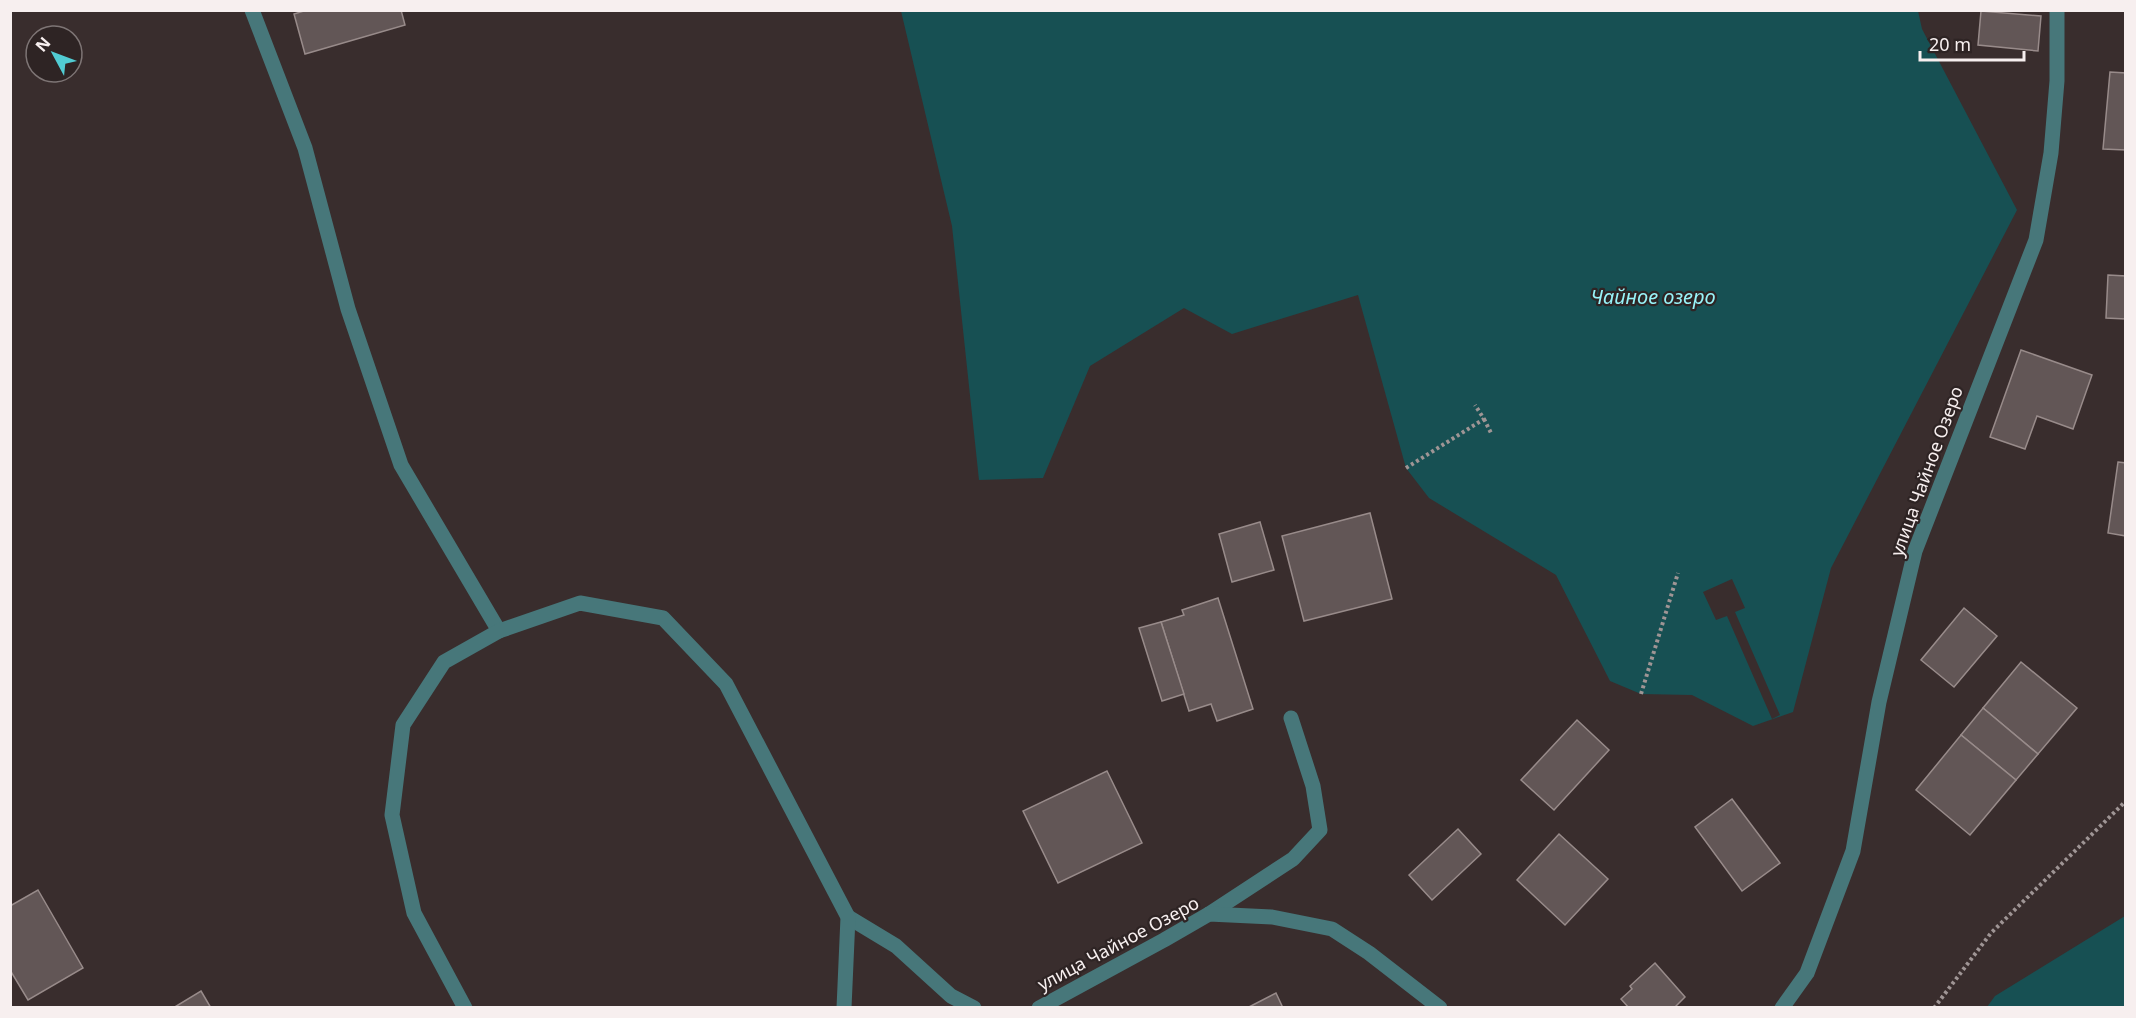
<svg xmlns="http://www.w3.org/2000/svg" width="2136" height="1018" font-family="'Noto Sans',sans-serif">
<style>
.water{fill:#175053}
.pier{fill:#392d2d}
.building{fill:#625656;stroke:#988b8a;stroke-width:1.5}
.lines{fill:none;stroke-linecap:round;stroke-linejoin:round}
.path{stroke:#9f9595;stroke-width:4;stroke-dasharray:3 3;stroke-linecap:butt}
.minor{stroke:#47777a;stroke-width:15}
.labels{text-anchor:middle;dominant-baseline:central;stroke-width:4.5;stroke-linejoin:round;paint-order:stroke}
.street-label{font-size:18px;fill:#f7efef;stroke:#2e2424}
.water-label{font-size:20px;font-style:italic;fill:#97f3f8;stroke:#2e2424}
</style>
<rect width="100%" height="100%" fill="#392d2d"/>
<g class="water">
<path d="M901 11H1918L1922 29 2017 210 1831 568 1793 712 1753 726 1692 695 1641 694 1610 681 1556 575 1429 498 1406 468 1358 295 1232 334 1184 308 1090 366 1043 478 979 480 952 226Z"/>
<path d="M2125 916V1007H1987L1995 996Z"/>
</g>
<path class="pier" d="M1732 579 1745 608 1735 612 1780 715 1772 719 1727 616 1716 620 1703 592Z"/>
<g class="building">
<path d="M307 10H401L405 25 305 54 294 14Z"/>
<path d="M1981 11 2041 16 2038 51 1978 45Z"/>
<path d="M2110 72 2126 73V150L2103 149Z"/>
<path d="M2108 275 2126 276V319L2106 318Z"/>
<path d="M2021 350 2092 375 2073 429 2037 416 2025 449 1990 437Z"/>
<path d="M2118 462 2126 463V536L2108 533Z"/>
<path d="M1370 513 1392 599 1304 621 1282 536Z"/>
<path d="M1260 522 1274 570 1232 582 1219 534Z"/>
<path d="M1218 598 1253 709 1217 721 1211 704 1189 711 1161 622 1184 615 1182 610Z"/>
<path d="M1964 608 1997 636 1954 687 1921 660Z"/>
<path d="M1161 622 1184 694 1162 701 1139 628Z"/>
<path d="M2021 662 2077 708 2038 754 1983 708Z"/>
<path d="M1983 708 2038 754 2016 780 1961 735Z"/>
<path d="M1577 720 1609 750 1554 810 1521 780Z"/>
<path d="M1961 735 2016 780 1970 835 1916 790Z"/>
<path d="M1107 771 1142 843 1058 883 1023 811Z"/>
<path d="M1732 799 1780 863 1742 891 1695 827Z"/>
<path d="M1458 829 1481 854 1432 900 1409 875Z"/>
<path d="M1559 834 1608 879 1565 925 1517 880Z"/>
<path d="M38 890 83 968 28 1000 10 970V906Z"/>
<path d="M1655 963 1685 997 1674 1008H1629L1621 999 1632 989 1630 986Z"/>
<path d="M201 991 211 1008H173Z"/>
<path d="M1276 993 1283 1008H1247Z"/>
</g>
<g class="lines">
<g class="path">
<path d="M1484 419 1492 435"/>
<path d="M1406 468 1484 419 1475 405"/>
<path d="M1641 694 1678 573"/>
<path d="M1934 1008 1991 933 2126 801"/>
</g>
<g class="minor">
<path d="M252 10 305 148 348 309 401 465 499 631"/>
<path d="M1209 914 1293 859 1320 830 1313 786 1291 718"/>
<path d="M848 917 896 946 951 996 974 1008"/>
<path d="M465 1008 414 913 392 815 403 725 444 662 499 631 580 603 663 618 726 684 848 917 844 1008"/>
<path d="M1039 1008 1164 940 1209 914 1272 917 1332 929 1369 953 1440 1008"/>
<path d="M1782 1008 1807 973 1853 851 1879 702 1915 551 2036 240 2051 153 2057 81V10"/>
</g>
</g>
<g class="labels">
<g class="street-label">
<text transform="translate(1926 471) rotate(-70)">улица Чайное Озеро</text>
<text transform="translate(1118 943) rotate(-28)">улица Чайное Озеро</text>
</g>
<g class="water-label">
<text x="1653" y="296">Чайное озеро</text>
</g>
</g>
<rect width="2136" height="1018" fill="none" stroke="#f7efef" stroke-width="24"/>
<g transform="translate(54 54) rotate(311)"><circle r="28" fill="#2e2424" stroke="#7e7575" stroke-width="1.5"/>
<path d="M0-4.5L10 22L0 15L-10 22Z" fill="#51ccd3"/>
<text y="-9" font-size="16" font-weight="bold" text-anchor="middle" fill="#f7efef">N</text>
</g>
<path d="M1920 51v9h104v-9" fill="none" stroke="#f7efef" stroke-width="3"/>
<text x="1929" y="51" font-size="18" fill="#f7efef" stroke="#2e2424" stroke-width="4.5" paint-order="stroke">20 m</text>
</svg>
